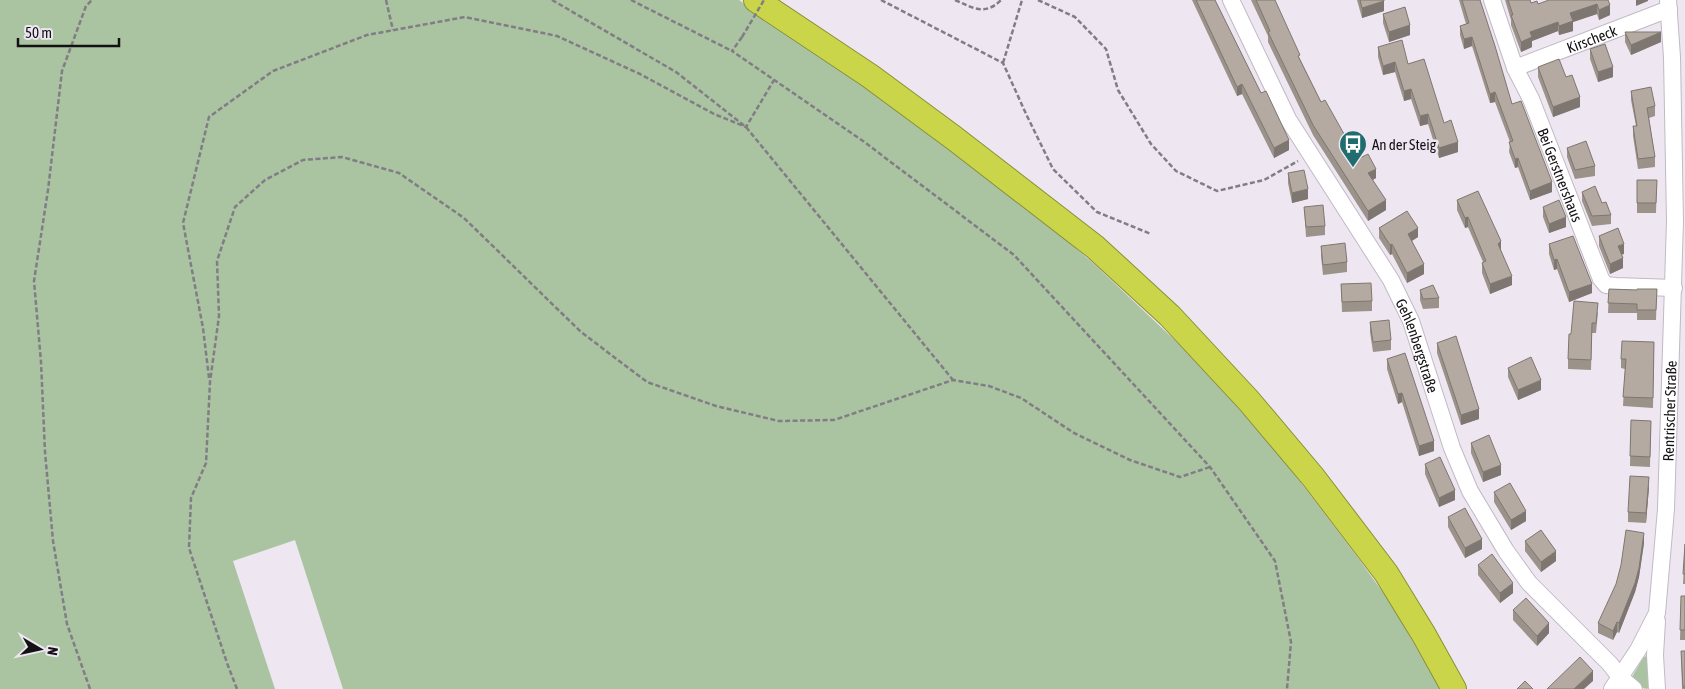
<svg xmlns="http://www.w3.org/2000/svg" width="1685" height="689" font-family="'Asap Condensed',sans-serif">
<style>
.green{fill:#aac3a1}
.lines{fill:none;stroke-linecap:round;stroke-linejoin:round}
.minor-casing{stroke:#c0bac4;stroke-width:18}
.highway-casing{stroke:#8a9037;stroke-width:26}
.path{stroke:#827d85;stroke-width:2.5;stroke-dasharray:5 2.5;stroke-linecap:butt}
.minor{stroke:#fff;stroke-width:16}
.highway{stroke:#cad549;stroke-width:24}
.path-bridge{stroke:#827d85;stroke-width:2.5;stroke-dasharray:5 2.5;stroke-linecap:butt}
.wall{fill:#9b928a}
.shaded-wall{fill:#7e7771}
.building{fill:#b4aaa1;stroke:#7e7771}
.labels{text-anchor:middle;dominant-baseline:central;stroke-width:5;stroke-linejoin:round;paint-order:stroke}
.street-label{font-size:15px;fill:#141115;stroke:#eee7f2}
.poi-label{font-size:15px;fill:#141115;stroke:#eee7f2;text-anchor:start}
</style>
<rect width="100%" height="100%" fill="#eee7f2"/>
<g class="green">
<path d="M0 0H739L937 137 1024 204 1094 264 1198 362 1280 455 1358 558 1392 605 1440 689H343L295 540 233 561 275 689H0Z"/>
<path d="M1646 656 1648 657V688L1647 689 1643 688 1632 677 1643 658Z"/>
</g>
<g class="lines">
<g class="minor-casing">
<g id="minor">
<path id="s1" d="M1231 0 1288 119 1391 280 1411 321 1452 448 1470 491 1506 551 1529 583 1610 664 1620 677 1634 689"/>
<path id="s2" d="M1492 0 1515 68 1531 99 1601 279 1606 285 1616 286 1674 288"/>
<path id="s3" d="M1515 68 1669 9"/>
<path d="M1657 621 1655 655 1657 689"/>
<path id="s4" d="M1612 689 1638 650 1657 613 1666 509 1675 221 1672 57 1668 0"/>
</g>
</g>
<g class="highway-casing">
<path id="highway" d="M756 0 870 76 954 138 1095 247 1170 316 1249 401 1313 477 1386 573 1424 635 1454 689"/>
</g>
<g class="path">
<path d="M386 0 393 30"/>
<path d="M552 0 676 72 746 127 953 380"/>
<path d="M631 0 732 51"/>
<path d="M881 0 1003 63 1027 116 1053 169 1097 212 1151 234"/>
<path d="M955 0C973 8 985 16 1001 0"/>
<path d="M1038 0 1075 17 1106 49 1118 90 1151 144 1176 171 1217 191 1264 180 1298 161"/>
<path d="M742 37 732 51 863 141 1014 255 1210 467 1275 561 1291 642 1287 689"/>
<path d="M1003 63 1022 0"/>
<path d="M209 378 203 328 183 223 209 117 273 71 367 35 465 17 557 36 640 74 714 114 746 127 774 80"/>
<path d="M90 689 67 624 53 541 45 452 41 362 34 281 48 190 62 71 86 6 92 0"/>
<path d="M237 689 227 663 189 548 191 498 206 463 210 382 219 316 217 261 235 207 265 180 303 160 342 157 399 173 464 218 581 332 647 382 716 406 779 421 834 420 953 380 989 386 1021 398 1074 433 1130 460 1180 477 1210 467"/>
</g>
<use href="#minor" class="minor"/>
<use href="#highway" class="highway"/>
<path class="path-bridge" d="M742 37 764 0"/>
</g>
<g class="wall">
<path d="M1192 0H1215L1289 150 1274 158 1242 94 1237 96Z"/>
<path d="M1251 0H1275L1300 59 1321 102 1358 159 1376 178 1373 180 1386 210 1368 221 1313 135 1268 42V36Z"/>
<path d="M1357 0H1384V11L1362 18Z"/>
<path d="M1459 0H1480L1512 104 1552 192 1530 200 1518 167 1515 168 1509 152 1510 142 1495 102 1490 103 1472 46 1464 49 1460 35V26L1466 24Z"/>
<path d="M1505 0H1530L1531 3 1538 4 1608 0 1610 15 1599 20 1597 14 1573 22V31L1559 35 1558 31 1532 41V47L1521 52 1511 25V20Z"/>
<path d="M1383 14 1410 35 1389 42 1383 23Z"/>
<path d="M1625 32 1661 42 1631 55 1625 42Z"/>
<path d="M1378 47 1408 64 1444 123 1458 152 1439 158 1428 124 1420 126 1411 99 1404 101 1395 72 1383 75 1378 57Z"/>
<path d="M1590 49 1613 77 1598 82 1590 59Z"/>
<path d="M1538 67 1566 77 1580 107 1553 117 1538 77Z"/>
<path d="M1631 91 1655 106V116L1649 118 1655 157V167L1638 169 1633 136V126H1636L1631 100Z"/>
<path d="M1567 148 1595 166V176L1575 179 1567 157Z"/>
<path d="M1288 173 1308 199 1292 203 1288 183Z"/>
<path d="M1637 180H1657L1656 213H1637Z"/>
<path d="M1582 192 1602 203 1611 215V224L1592 226 1582 201Z"/>
<path d="M1457 200 1501 250 1512 285 1490 294 1482 273V263L1483 262 1468 227 1465 228 1457 210Z"/>
<path d="M1304 207 1325 226V235L1306 237Z"/>
<path d="M1543 207 1566 227 1549 233 1543 217Z"/>
<path d="M1379 228 1418 237 1412 241 1424 274 1407 283 1392 254 1390 255 1379 238Z"/>
<path d="M1599 236 1624 254H1622L1623 268 1610 274 1599 246Z"/>
<path d="M1549 244 1592 293 1569 302 1557 269 1554 270 1549 254Z"/>
<path d="M1321 246 1347 262V272L1323 275 1321 256Z"/>
<path d="M1341 284 1372 301V311L1342 312Z"/>
<path d="M1609 289 1637 290 1657 289 1656 320H1637V313H1608Z"/>
<path d="M1420 290 1439 298V308L1423 309 1420 300Z"/>
<path d="M1598 312 1596 333H1592L1591 370 1568 369V359L1571 334Z"/>
<path d="M1370 322 1391 340V350L1373 352 1370 332Z"/>
<path d="M1654 342 1653 408 1623 406 1625 369 1621 368V359Z"/>
<path d="M1437 343 1479 419 1461 425 1437 353Z"/>
<path d="M1387 359 1434 451 1419 456 1402 402 1398 404 1387 369Z"/>
<path d="M1508 368 1541 390 1518 400 1508 377Z"/>
<path d="M1631 420 1651 421 1650 467 1630 466Z"/>
<path d="M1471 443 1501 475 1483 482 1471 453Z"/>
<path d="M1425 464 1455 500 1439 507 1425 474Z"/>
<path d="M1649 487 1646 523 1628 522V512Z"/>
<path d="M1494 492 1526 521 1511 530 1494 502Z"/>
<path d="M1448 517 1482 549 1465 558 1448 527Z"/>
<path d="M1525 541 1556 561 1541 572 1525 551Z"/>
<path d="M1644 543 1639 577 1635 592 1619 633 1617 632 1613 640 1598 633V623Z"/>
<path d="M1685 544V584H1683Z"/>
<path d="M1478 565 1513 593 1500 603 1478 575Z"/>
<path d="M1681 596H1685V640H1680Z"/>
<path d="M1513 610 1549 633 1537 646 1513 620Z"/>
<path d="M1681 651H1685V689H1682Z"/>
</g>
<g class="shaded-wall">
<path d="M1636 0H1648V1L1636 6Z"/>
<path d="M1384 1V11L1362 18V8Z"/>
<path d="M1597 4V14L1573 22V31L1559 35V26L1570 13Z"/>
<path d="M1610 5V15L1599 20V10Z"/>
<path d="M1558 22V31L1532 41V47L1521 52V42L1530 32Z"/>
<path d="M1410 25V35L1389 42V32Z"/>
<path d="M1661 32V42L1631 55V45Z"/>
<path d="M1472 37V46L1464 49V39Z"/>
<path d="M1395 62V72L1383 75V66Z"/>
<path d="M1613 67V77L1598 82V72Z"/>
<path d="M1242 84V94L1237 96V87Z"/>
<path d="M1411 89V99L1404 101V91Z"/>
<path d="M1495 92V102L1490 103V94Z"/>
<path d="M1580 97V107L1553 117V107Z"/>
<path d="M1428 114V124L1420 126V116Z"/>
<path d="M1289 140V150L1274 158V148Z"/>
<path d="M1458 142V152L1439 158V148Z"/>
<path d="M1518 158V167L1515 168V159Z"/>
<path d="M1376 169V178L1368 182V173Z"/>
<path d="M1552 182V192L1530 200V191Z"/>
<path d="M1308 189V199L1292 203V193Z"/>
<path d="M1386 200V210L1368 221V211Z"/>
<path d="M1468 217V227L1465 228V218Z"/>
<path d="M1566 217V227L1549 233V224Z"/>
<path d="M1418 228V237L1408 243V234Z"/>
<path d="M1501 241V251L1498 244Z"/>
<path d="M1392 244V254L1390 255V245Z"/>
<path d="M1624 244V254L1618 256V246Z"/>
<path d="M1623 258V268L1610 274V264Z"/>
<path d="M1557 259V269L1554 270V260Z"/>
<path d="M1424 264V274L1407 283V273Z"/>
<path d="M1512 276V285L1490 294V284Z"/>
<path d="M1592 284V293L1569 302V292Z"/>
<path d="M1541 380V390L1518 400V390Z"/>
<path d="M1402 393V402L1398 404V394Z"/>
<path d="M1479 409V419L1461 425V415Z"/>
<path d="M1434 441V451L1419 456V446Z"/>
<path d="M1501 465V475L1483 482V472Z"/>
<path d="M1649 477V487L1646 523V513Z"/>
<path d="M1455 490V500L1439 507V498Z"/>
<path d="M1526 511V521L1511 530V520Z"/>
<path d="M1644 533V543L1639 577 1635 592 1619 633V623Z"/>
<path d="M1482 539V549L1465 558V548Z"/>
<path d="M1556 551V561L1541 572V562Z"/>
<path d="M1513 583V593L1500 603V593Z"/>
<path d="M1617 622V632L1613 640V631Z"/>
<path d="M1549 623V633L1537 646V636Z"/>
<path d="M1593 671V681L1584 689H1574Z"/>
</g>
<g class="building">
<path d="M1196 0H1215L1261 93 1266 91 1289 140 1274 148 1242 84 1237 87Z"/>
<path d="M1256 0H1275L1300 55 1298 56 1321 102 1325 100 1358 159 1368 154 1376 169 1368 173 1386 200 1368 211 1313 125 1268 32 1270 31Z"/>
<path d="M1360 0H1384V1L1362 8Z"/>
<path d="M1462 0H1480L1495 46 1512 104 1521 101 1552 182 1530 191 1518 158 1515 159 1509 142 1513 141 1495 92 1490 94 1472 37 1464 39 1460 26 1469 23Z"/>
<path d="M1508 0H1530L1531 3 1537 1 1538 4 1549 0H1608L1610 5 1599 10 1597 4 1570 13 1573 21 1559 26 1558 22 1530 32 1532 37 1521 42 1511 15H1513Z"/>
<path d="M1405 7 1410 25 1389 32 1383 14Z"/>
<path d="M1625 32H1661L1631 45Z"/>
<path d="M1402 40 1408 64 1424 59 1444 123 1451 120 1458 142 1439 148 1428 114 1420 116 1411 89 1404 91 1395 62 1383 66 1378 47Z"/>
<path d="M1605 44 1613 67 1598 72 1590 49Z"/>
<path d="M1559 59 1566 77 1572 75 1580 97 1553 107 1538 67Z"/>
<path d="M1651 87 1655 106 1647 108 1655 157 1638 159 1633 126H1637L1631 91Z"/>
<path d="M1586 141 1595 166 1575 170 1567 148Z"/>
<path d="M1304 170 1308 189 1292 193 1288 173Z"/>
<path d="M1637 180H1657L1656 203H1637Z"/>
<path d="M1595 186 1602 203 1606 202 1611 215 1592 216 1582 192Z"/>
<path d="M1478 191 1501 241 1498 244 1512 276 1490 284 1482 263 1486 261 1468 217 1465 218 1457 200Z"/>
<path d="M1559 200 1566 217 1549 224 1543 207Z"/>
<path d="M1323 205 1325 226 1306 227 1304 207Z"/>
<path d="M1407 211 1418 228 1408 234 1424 264 1407 273 1392 244 1390 245 1379 228Z"/>
<path d="M1618 228 1624 244 1618 246 1623 258 1610 264 1599 236Z"/>
<path d="M1573 236 1592 284 1569 292 1557 259 1554 260 1549 244Z"/>
<path d="M1345 243 1347 262 1323 265 1321 246Z"/>
<path d="M1371 283 1372 301 1342 302 1341 284Z"/>
<path d="M1433 285 1439 298 1423 299 1420 290Z"/>
<path d="M1609 289 1637 290V289H1657L1656 310H1637V304L1608 303Z"/>
<path d="M1574 301 1598 303 1596 323H1592L1591 360 1568 359 1569 334H1571Z"/>
<path d="M1389 320 1391 340 1373 342 1370 322Z"/>
<path d="M1456 336 1479 409 1461 415 1437 343Z"/>
<path d="M1622 341 1654 342 1653 398 1623 397 1626 359H1621Z"/>
<path d="M1405 353 1434 441 1419 446 1402 393 1398 394 1387 359Z"/>
<path d="M1531 357 1541 380 1518 390 1508 368Z"/>
<path d="M1631 420 1651 421 1650 457 1630 456Z"/>
<path d="M1489 435 1501 465 1483 472 1471 443Z"/>
<path d="M1440 457 1455 490 1439 498 1425 464Z"/>
<path d="M1630 476 1649 477 1646 513 1628 512Z"/>
<path d="M1510 483 1526 511 1511 520 1494 492Z"/>
<path d="M1465 508 1482 539 1465 548 1448 517Z"/>
<path d="M1541 530 1556 551 1541 562 1525 541Z"/>
<path d="M1626 530 1644 533 1639 568 1635 583 1619 623 1617 622 1613 631 1598 623 1616 584 1621 565Z"/>
<path d="M1685 544V574H1683Z"/>
<path d="M1492 554 1513 583 1500 593 1478 565Z"/>
<path d="M1681 596H1685V630H1680Z"/>
<path d="M1526 598 1549 623 1537 636 1513 610Z"/>
<path d="M1681 651H1685V687H1683Z"/>
<path d="M1580 657 1593 671 1574 689H1547Z"/>
<path d="M1525 681 1533 689H1517Z"/>
</g>
<defs>
<g id="bus-pin" transform="scale(1.4375)"><path d="M0 17L-7.5 6A9.5 9.5 0 1 1 7.5 6Z" fill="#206c6e" stroke="#eee7f2"/><path d="M-5-6H5V4H4V6H2V4H-2V6H-4V4H-5ZM-3.5-4V0h7V-4ZM-3.5 1.2v1.5H-2V1.2ZM2 1.2v1.5H3.5V1.2Z" fill="#fff"/></g>
</defs>
<g fill-rule="evenodd">
<use href="#bus-pin" x="1353" y="144"/>
</g>
<g class="labels">
<g class="street-label">
<text stroke="none"><textPath href="#s3" startOffset="82">Kirscheck</textPath></text>
<text stroke="none"><textPath href="#s2" startOffset="188">Bei Gerstnershaus</textPath></text>
<text stroke="none"><textPath href="#s1" startOffset="394">Gehlenbergstraße</textPath></text>
<text stroke="none"><textPath href="#s4" startOffset="291">Rentrischer Straße</textPath></text>
</g>
<g class="poi-label">
<text x="1372" y="144">An der Steig</text>
</g>
</g>
<g transform="translate(40 649) rotate(99)" stroke="#eee7f2" stroke-width="4" paint-order="stroke">
<path d="M0-4L9 19L0 12L-9 19Z" fill="#141115"/>
<text y="-8" font-size="14" font-weight="bold" text-anchor="middle" fill="#141115">N</text>
</g>
<path d="M18 38v8h101v-8" fill="none" stroke="#141115" stroke-width="2.5"/>
<text x="25" y="38" font-size="15" fill="#141115" stroke="#eee7f2" stroke-width="4" paint-order="stroke">50 m</text>
</svg>
